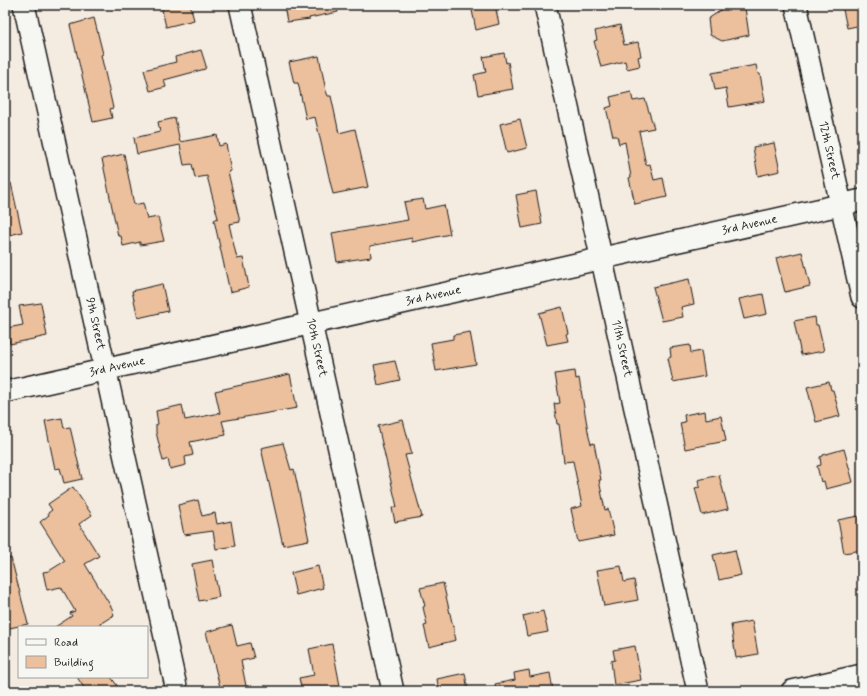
<svg xmlns="http://www.w3.org/2000/svg" width="867" height="696" font-family="Mynerve,sans-serif">
<style>
.building{fill:#ecc09c;stroke:#1c1c1c}
.lines{fill:none;stroke-linecap:round;stroke-linejoin:round}
.minor-casing{stroke:#1c1c1c;stroke-width:24}
.minor{stroke:#f6f6f2;stroke-width:21}
.labels{text-anchor:middle;dominant-baseline:central;stroke-width:3.5;stroke-linejoin:round;paint-order:stroke}
.street-label{font-size:12px;fill:#1c1c1c;stroke:#f6f6f2}
</style>
<rect width="100%" height="100%" fill="#f4ebe1"/>
<filter id="ink" filterUnits="userSpaceOnUse"><feTurbulence type="fractalNoise" baseFrequency=".025" numOctaves="2"/><feDisplacementMap in="SourceGraphic" scale="8" xChannelSelector="R" yChannelSelector="G"/><feConvolveMatrix kernelMatrix="1 2 1 2 8 2 1 2 1" color-interpolation-filters="sRGB"/></filter>
<g filter="url(#ink)">
<g class="building">
<path d="M161 5H190L194 20 166 27Z"/>
<path d="M284 5H337L338 12 309 18 310 19 287 22Z"/>
<path d="M471 5H495L499 24 476 30Z"/>
<path d="M719 5H743V8H745L749 35 722 41 710 35 708 19 721 10Z"/>
<path d="M842 5H862V25L847 28Z"/>
<path d="M94 18 103 54 101 55 113 108 110 109 112 118 93 122 70 25Z"/>
<path d="M620 25 624 45 638 42 641 56 638 57 640 66 627 69 625 61 601 67 594 41 597 40 595 31Z"/>
<path d="M201 50 206 66 205 69 164 80 166 87 150 91 144 70 176 62 175 57Z"/>
<path d="M504 53 506 63 508 62 513 89 478 95 474 75 486 72 483 57Z"/>
<path d="M319 56 326 91 328 96H331L339 133 355 129 368 187 333 194 315 117 306 119 298 83H294L289 62Z"/>
<path d="M756 65 758 74H760L765 101 729 107 726 88 715 90 712 73Z"/>
<path d="M631 92 633 101 645 99 654 128 639 131 646 165 650 164 654 180 663 178 667 197 635 204 629 178 631 177 625 142 619 144 617 136H613L606 108 612 106 610 97Z"/>
<path d="M175 118 180 142 217 135 219 146 226 144 231 171 228 172 240 222 229 224 237 259 243 258 249 287 230 292 214 220 218 218 207 176 195 178 192 164 184 165 180 145 137 154 134 138 160 132 158 122Z"/>
<path d="M520 119 527 148 507 153 500 124Z"/>
<path d="M774 143 780 171 758 176 753 147Z"/>
<path d="M124 154 134 205 143 203 147 219 158 217 164 241 140 245V242L123 246 121 236H118L102 159Z"/>
<path d="M11 183 22 232 5 236V184Z"/>
<path d="M536 191 542 224 522 228 516 195Z"/>
<path d="M423 199 425 209 444 205 450 234 412 242V238L370 246 371 257 337 262 332 233 408 220 404 202Z"/>
<path d="M802 252 810 286 785 292 776 258Z"/>
<path d="M689 279 694 304 681 307 683 317 662 321 653 287Z"/>
<path d="M162 284 168 311 138 318 132 291Z"/>
<path d="M763 294 767 314 744 319 739 299Z"/>
<path d="M41 303 47 336 10 344 7 328 23 325 19 306Z"/>
<path d="M562 307 568 333 566 334 568 341 547 345 539 313Z"/>
<path d="M815 317 816 325H818L824 351 801 355 794 321Z"/>
<path d="M470 332 476 364 436 371 431 343 453 339V335Z"/>
<path d="M690 345 691 353 701 351 705 376 673 382 668 358 671 357 670 348Z"/>
<path d="M395 361 400 380 378 385 374 365Z"/>
<path d="M575 371 576 379 579 378 589 437 591 444 594 443 601 480H599L605 510 608 509 614 535 578 542 571 509 582 506 573 461 564 462 559 424H557L554 404 560 403 555 374Z"/>
<path d="M290 374 297 408 222 421 226 435 190 442 193 455 185 457 186 465 170 469 168 459 163 461 156 432V425L158 424 156 411 182 405 185 420 220 413 215 391Z"/>
<path d="M829 382 831 390H833L840 416 816 422 807 387Z"/>
<path d="M705 411 706 419 721 416 726 441 685 449 680 423 685 422 684 415Z"/>
<path d="M62 418 64 428 70 427 82 479 64 483 60 468 55 469 45 421Z"/>
<path d="M403 420 412 454 405 455 422 517 395 522 392 508 397 507 378 426Z"/>
<path d="M283 443 291 470 294 469 309 540 283 545 261 448Z"/>
<path d="M844 449 853 482 826 489 824 481 821 482 817 466 821 465 820 457 823 456V455Z"/>
<path d="M719 475 728 509 702 515 695 488 700 487 698 480Z"/>
<path d="M73 487 92 515 79 524 99 556 85 564 113 610H112L114 615 95 627H55L72 616 70 613 75 611 61 587 47 590 43 572 49 571 65 561 40 522 49 515 48 513 52 510 48 504Z"/>
<path d="M198 500 202 516 215 513 217 524 231 521 235 546 216 549 213 531 184 535 178 505Z"/>
<path d="M858 516 860 523H862V550L844 553 838 520Z"/>
<path d="M735 550 741 575 719 580 713 555Z"/>
<path d="M11 558 28 624 5 629V559Z"/>
<path d="M212 560 219 597 199 601 192 564Z"/>
<path d="M318 566 323 588 296 595 291 573Z"/>
<path d="M621 566 624 582 634 580 638 600 604 606 597 570Z"/>
<path d="M443 583 456 640 429 647 424 626 427 625 423 607 425 606 420 588Z"/>
<path d="M543 611 548 632 527 636 523 616Z"/>
<path d="M752 621 758 654 736 658 731 625Z"/>
<path d="M232 625 237 646 250 643 254 658 241 661 247 691H221L206 632Z"/>
<path d="M332 644 341 691H302L299 678 314 675 309 649Z"/>
<path d="M635 646 641 680 614 685 611 661 615 660 613 650Z"/>
<path d="M529 670 530 677 550 673 553 691H496L495 684 515 680 514 673Z"/>
<path d="M465 673 468 691H439L437 679Z"/>
<path d="M77 677H111L121 691H86Z"/>
</g>
<g class="lines">
<g class="minor-casing">
<g id="minor">
<path id="s1" d="M24 5 177 691"/>
<path id="s2" d="M240 5 393 691"/>
<path id="s3" d="M545 5 698 691"/>
<path id="s4" d="M796 5 862 297"/>
<path id="s5" d="M5 392 862 200"/>
<path d="M792 691 862 675"/>
</g>
</g>
<use href="#minor" class="minor"/>
</g>
</g>
<g class="labels">
<g class="street-label">
<text stroke="none"><textPath href="#s4" startOffset="149">12th Street</textPath></text>
<text stroke="none"><textPath href="#s5" startOffset="763">3rd Avenue</textPath></text>
<text stroke="none"><textPath href="#s5" startOffset="439">3rd Avenue</textPath></text>
<text stroke="none"><textPath href="#s1" startOffset="327">9th Street</textPath></text>
<text stroke="none"><textPath href="#s2" startOffset="351">10th Street</textPath></text>
<text stroke="none"><textPath href="#s3" startOffset="352">11th Street</textPath></text>
<text stroke="none"><textPath href="#s5" startOffset="115">3rd Avenue</textPath></text>
</g>
</g>
<rect width="867" height="696" fill="none" stroke="#f6f6f2" stroke-width="20"/>
<rect x="10" y="10" width="847" height="676" fill="none" stroke="#1c1c1c" stroke-width="1.5" filter="url(#ink)"/>
<rect x="18" y="626" width="130" height="52" fill="#f6f6f2" stroke="#9f9f9c"/>
<rect x="26" y="639" width="20" height="6" fill="#f6f6f2" stroke="#9f9f9c"/>
<text x="54" y="646" font-size="12" fill="#1c1c1c">Road</text>
<rect x="26" y="656" width="20" height="12" fill="#ecc09c" stroke="#9f9f9c"/>
<text x="54" y="666" font-size="12" fill="#1c1c1c">Building</text>
</svg>
